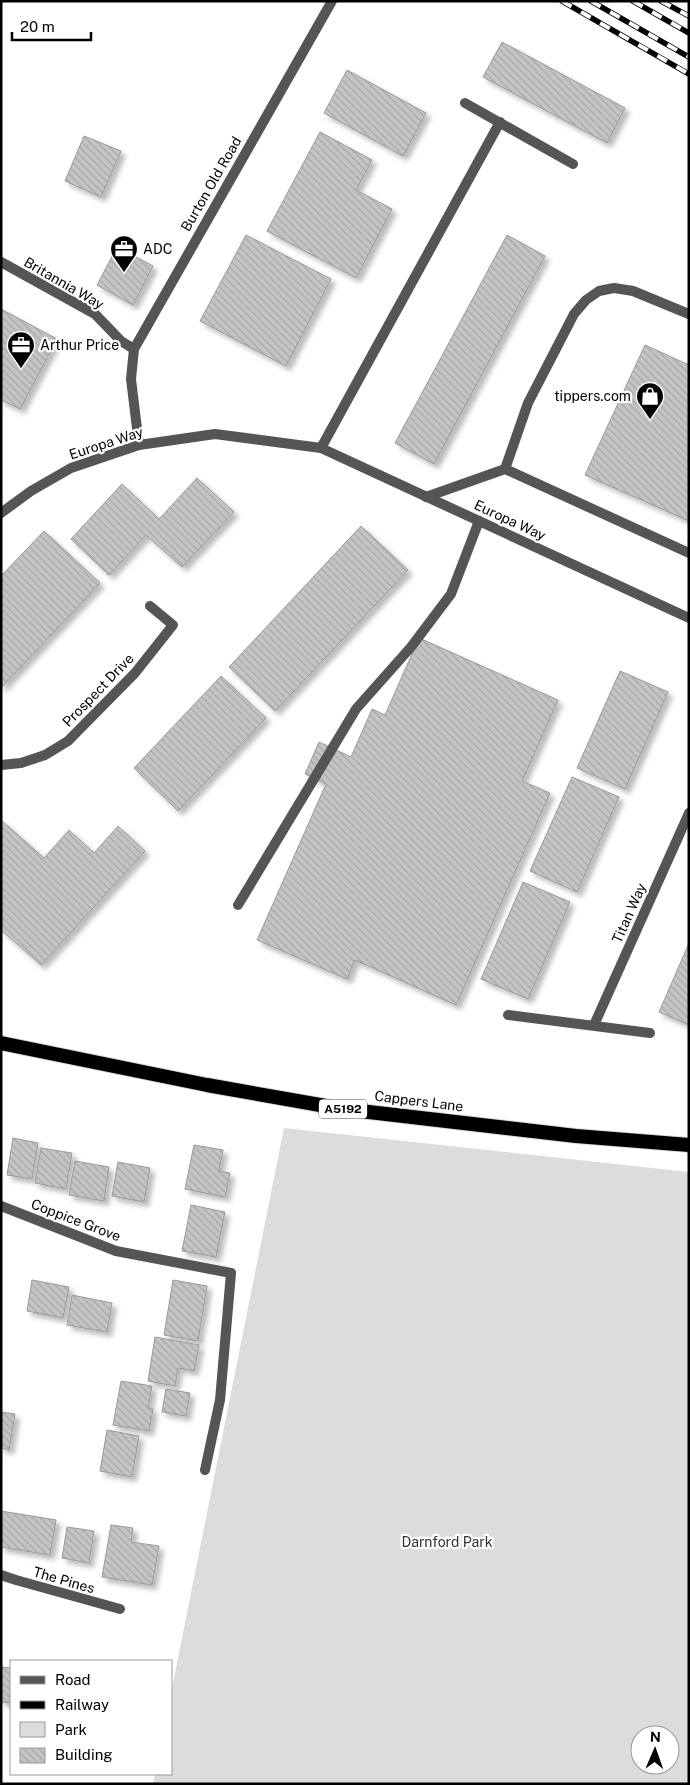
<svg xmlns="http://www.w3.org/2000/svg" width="690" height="1785" font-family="'Public Sans',sans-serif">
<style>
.park{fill:#dcdcdc;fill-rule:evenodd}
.building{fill:url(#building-back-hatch);stroke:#999;filter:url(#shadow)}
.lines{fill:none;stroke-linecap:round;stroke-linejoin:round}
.trunk-casing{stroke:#dbdbdb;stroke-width:16}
.service{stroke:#555;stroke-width:10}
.minor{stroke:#555;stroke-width:10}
.trunk{stroke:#000;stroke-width:14}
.rail-casing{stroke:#000;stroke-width:5.5}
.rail{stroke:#fff;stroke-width:4;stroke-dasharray:11;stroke-linecap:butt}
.labels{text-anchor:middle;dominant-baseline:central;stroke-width:4.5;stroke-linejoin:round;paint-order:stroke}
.shield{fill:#fff;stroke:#4c4c4c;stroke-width:1}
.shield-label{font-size:12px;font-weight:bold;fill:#000}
.street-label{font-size:14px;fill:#000;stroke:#fff}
.poi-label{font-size:14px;fill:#000;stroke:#fff;text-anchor:start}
.park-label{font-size:14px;fill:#333;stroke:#fff}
</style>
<defs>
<pattern id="building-back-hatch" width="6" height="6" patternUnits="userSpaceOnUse" patternTransform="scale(1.25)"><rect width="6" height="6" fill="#c4c4c4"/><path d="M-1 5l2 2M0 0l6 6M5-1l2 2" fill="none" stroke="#a7a7a7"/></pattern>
<filter id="shadow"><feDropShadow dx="4.5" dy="4.5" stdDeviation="2.5" flood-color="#0004"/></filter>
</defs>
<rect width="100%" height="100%" fill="#fff"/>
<path class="park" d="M284 1128 689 1172V1784H153L155 1774H171V1693ZM640 1735H670V1765H640Z"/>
<g class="building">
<path d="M502 42 625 108 607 143 483 77Z"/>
<path d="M347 70 426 113 403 156 324 113Z"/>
<path d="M320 132 372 160 356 190 392 209 356 278 267 231Z"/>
<path d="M84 136 121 151 101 197 65 181Z"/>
<path d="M246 235 331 279 286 366 200 321Z"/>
<path d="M507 235 545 256 434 464 395 443Z"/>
<path d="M117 247 153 266 133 305 97 285Z"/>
<path d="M1 309 57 339 20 409 1 400Z"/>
<path d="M645 345 689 365V521L585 475Z"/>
<path d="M197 478 234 512 182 567 146 535 109 575 71 539 122 484 159 519Z"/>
<path d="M361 526 408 570 275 711 229 667Z"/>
<path d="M44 531 100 583 1 688V576Z"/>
<path d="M419 638 558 700 522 781 550 793 456 1005 355 960 347 979 257 940 326 784 305 774 319 742 351 757 372 709 385 715Z"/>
<path d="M620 671 668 692 625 789 577 768Z"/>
<path d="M221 676 266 718 178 811 134 768Z"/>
<path d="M572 777 619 797 577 892 530 871Z"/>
<path d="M1 820 44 858 69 830 94 853 118 826 145 851 41 965 1 930Z"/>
<path d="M523 882 570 902 528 999 481 979Z"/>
<path d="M689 943V1025L659 1012Z"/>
<path d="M13 1138 38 1143 32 1179 7 1175Z"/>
<path d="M194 1145 223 1150 219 1171 230 1173 225 1197 185 1189Z"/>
<path d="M41 1148 72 1153 66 1189 35 1183Z"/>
<path d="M75 1161 109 1167 104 1201 69 1195Z"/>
<path d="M118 1162 150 1168 144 1202 112 1196Z"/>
<path d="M191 1205 225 1212 216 1257 182 1251Z"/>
<path d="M32 1280 69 1287 63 1318 27 1311Z"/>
<path d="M173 1280 207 1286 198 1341 164 1335Z"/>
<path d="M72 1295 112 1303 107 1332 67 1325Z"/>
<path d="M155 1337 199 1345 194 1371 178 1368 175 1386 148 1381Z"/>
<path d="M121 1381 152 1386 148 1408 153 1409 149 1431 113 1425Z"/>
<path d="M166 1389 190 1393 186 1416 162 1412Z"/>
<path d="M1 1412 15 1414 9 1450 1 1448Z"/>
<path d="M107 1430 139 1436 132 1477 100 1471Z"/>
<path d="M1 1511 56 1520 50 1555 1 1547Z"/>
<path d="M111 1525 133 1528 131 1542 159 1546 152 1585 102 1577Z"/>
<path d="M67 1527 94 1531 89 1563 62 1558Z"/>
<path d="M1 1667 11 1668V1703L1 1702Z"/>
</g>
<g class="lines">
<g class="trunk-casing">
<path id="trunk" d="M1 1043 207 1085 343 1109 576 1136 689 1145"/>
</g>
<g class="service">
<path d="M465 103 573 164"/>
<path d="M321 448 500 122"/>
<path d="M505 469 528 403 574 314 586 300 599 291 614 288 633 291 689 314"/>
<path d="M426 497 505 469 689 553"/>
<path d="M1 765 21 763 45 755 68 741 135 673 173 625 150 606"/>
<path d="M238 905 356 709 411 647 451 594 479 521"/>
<path d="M508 1015 650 1033"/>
<path d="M594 1025 689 813"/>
<path d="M205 1470 220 1400 231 1273"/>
</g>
<g class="minor">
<path d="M1 262 95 314 121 341 134 349"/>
<path d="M139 445 131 379 134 349 332 1"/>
<path d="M1 513 31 491 71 468 139 445 215 434 321 448 689 618"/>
<path d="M1 1206 116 1251 231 1273"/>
<path d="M1 1575 16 1580 120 1609"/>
</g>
<use href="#trunk" class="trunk"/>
<g class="rail-casing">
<g id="rail">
<path d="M562 1 689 74"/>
<path d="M591 1 689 57"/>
<path d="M633 1 689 33"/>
<path d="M661 1 689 16"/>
</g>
</g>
<use href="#rail" class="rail"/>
</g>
<defs>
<g id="office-pin" transform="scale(1.4375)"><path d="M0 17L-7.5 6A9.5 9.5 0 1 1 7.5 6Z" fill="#000" stroke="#fff"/><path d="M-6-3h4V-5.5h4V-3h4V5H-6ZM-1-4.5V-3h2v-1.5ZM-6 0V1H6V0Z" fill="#fff"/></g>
<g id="shop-pin" transform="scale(1.4375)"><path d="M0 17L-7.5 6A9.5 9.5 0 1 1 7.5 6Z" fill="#000" stroke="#fff"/><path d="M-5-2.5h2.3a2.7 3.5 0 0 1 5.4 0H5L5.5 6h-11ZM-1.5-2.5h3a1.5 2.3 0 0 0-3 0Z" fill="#fff"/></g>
</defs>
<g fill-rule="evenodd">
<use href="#office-pin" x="124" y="249"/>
<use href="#office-pin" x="21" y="345"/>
<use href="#shop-pin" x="650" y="396"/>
</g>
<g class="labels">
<rect class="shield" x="319" y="1099.5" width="48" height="19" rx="4"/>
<g class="shield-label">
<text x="343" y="1109">A5192</text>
</g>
<g class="street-label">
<text transform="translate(211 184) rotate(-60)">Burton Old Road</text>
<text transform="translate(64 283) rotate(30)">Britannia Way</text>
<text transform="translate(106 443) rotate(-18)">Europa Way</text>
<text transform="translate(510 520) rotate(25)">Europa Way</text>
<text transform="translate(98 690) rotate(-46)">Prospect Drive</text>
<text transform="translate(629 913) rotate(-66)">Titan Way</text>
<text transform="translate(419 1101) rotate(7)">Cappers Lane</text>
<text transform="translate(76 1220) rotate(21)">Coppice Grove</text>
<text transform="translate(64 1580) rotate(16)">The Pines</text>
</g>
<g class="poi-label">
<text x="143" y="249">ADC</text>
<text x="40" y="345">Arthur Price</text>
<text x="631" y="396" text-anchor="end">tippers.com</text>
</g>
<g class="park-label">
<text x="447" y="1542">Darnford Park</text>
</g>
</g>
<rect width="690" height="1785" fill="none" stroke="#000000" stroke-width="5"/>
<rect x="10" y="1660" width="162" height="115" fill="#ffffff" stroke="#999999"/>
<rect x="20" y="1676" width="25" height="8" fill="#555555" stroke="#999999"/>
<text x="55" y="1685" font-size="15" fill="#000000">Road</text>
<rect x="20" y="1701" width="25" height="8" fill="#000000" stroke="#999999"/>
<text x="55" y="1710" font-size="15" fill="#000000">Railway</text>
<rect x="20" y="1722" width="25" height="15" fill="#dcdcdc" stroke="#999999"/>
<text x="55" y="1735" font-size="15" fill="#000000">Park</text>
<rect x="20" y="1748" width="25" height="15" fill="url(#building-back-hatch)" stroke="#999999"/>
<text x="55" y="1760" font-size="15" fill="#000000">Building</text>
<g transform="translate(655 1750) rotate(2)"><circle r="24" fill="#ffffff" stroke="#999999"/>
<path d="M0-4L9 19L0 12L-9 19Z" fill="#000000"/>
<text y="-8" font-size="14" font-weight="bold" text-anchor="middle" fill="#000000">N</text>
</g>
<path d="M12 32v8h79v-8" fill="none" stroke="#000000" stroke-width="2.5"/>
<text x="20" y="32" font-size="15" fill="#000000" stroke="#ffffff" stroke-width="4" paint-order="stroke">20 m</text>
</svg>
